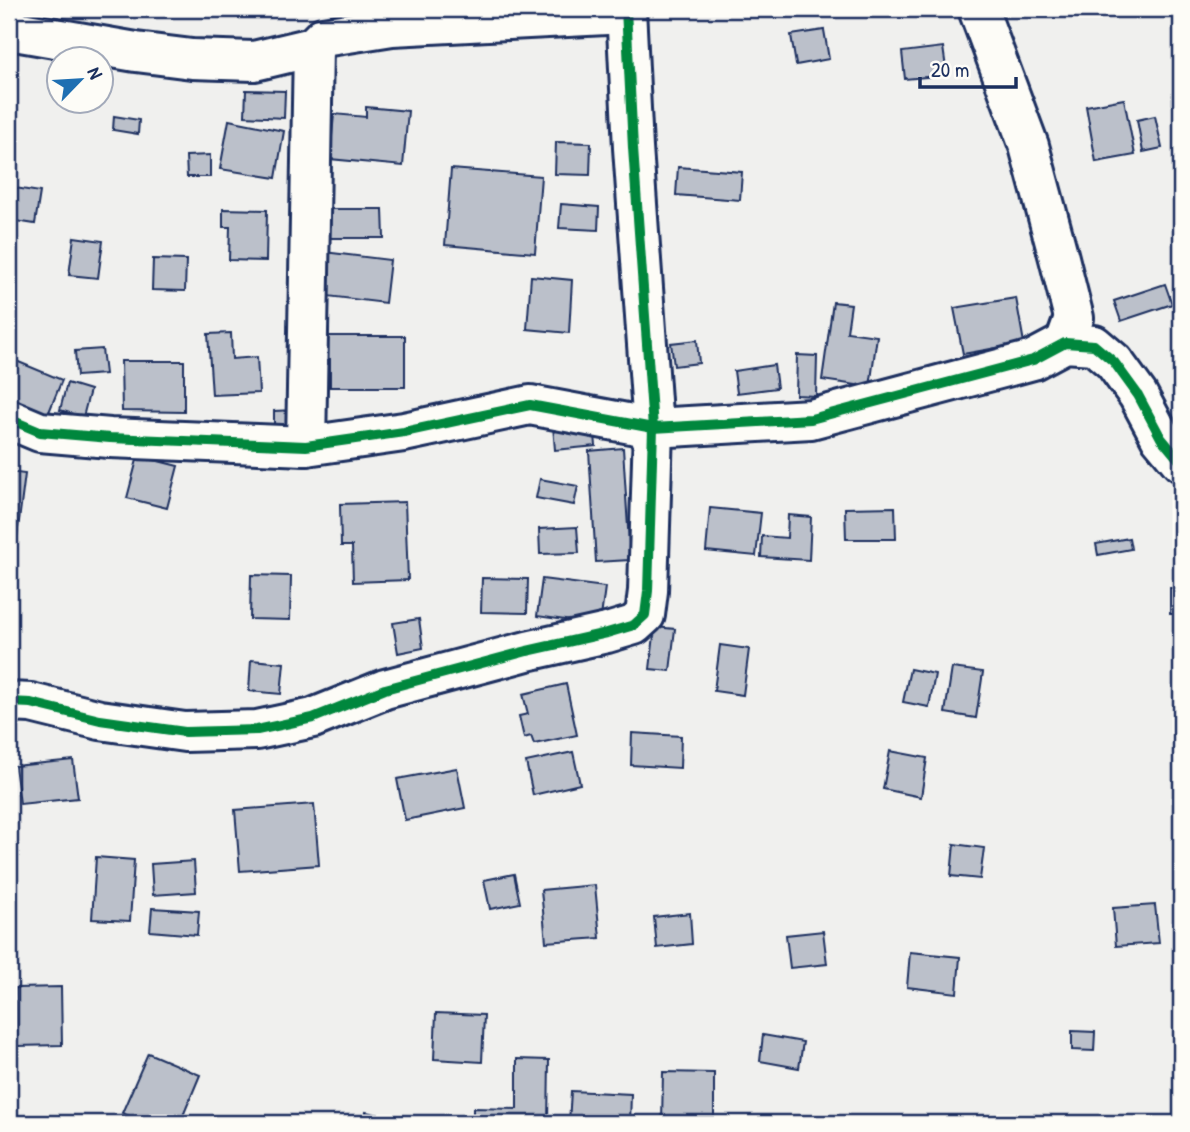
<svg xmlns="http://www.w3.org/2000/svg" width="1190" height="1132" font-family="'Patrick Hand',sans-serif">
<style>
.building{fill:#bbc0ca;stroke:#1b2f5e;stroke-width:2}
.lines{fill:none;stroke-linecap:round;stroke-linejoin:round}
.minor-casing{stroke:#1b2f5e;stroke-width:44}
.minor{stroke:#fdfcf7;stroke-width:38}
.cycleway-casing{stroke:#fdfcf7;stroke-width:15}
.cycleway{stroke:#00873e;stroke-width:10}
</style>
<rect width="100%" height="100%" fill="#f0f0ee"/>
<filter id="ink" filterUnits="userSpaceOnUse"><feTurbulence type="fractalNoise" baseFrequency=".0143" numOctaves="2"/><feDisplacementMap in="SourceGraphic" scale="14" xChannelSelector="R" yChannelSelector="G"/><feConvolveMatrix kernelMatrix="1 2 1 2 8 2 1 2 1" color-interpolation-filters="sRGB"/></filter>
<g filter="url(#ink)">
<g class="building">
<path d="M824 30 829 59 796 65 791 35Z"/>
<path d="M943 47 947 75 905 79 902 52Z"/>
<path d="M246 90 285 91 284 118 245 116Z"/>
<path d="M1124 99 1135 155 1096 162 1086 106Z"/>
<path d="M366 107 408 111 403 166 330 159 334 114 366 117Z"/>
<path d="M114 116 139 120 138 134 113 130Z"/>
<path d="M1155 116 1162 148 1143 152 1137 120Z"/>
<path d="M229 120 284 131 276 178 220 169Z"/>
<path d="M556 142 591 143 590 175 555 174Z"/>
<path d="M210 155V177H187L186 156Z"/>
<path d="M678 167 742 172 740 200 676 195Z"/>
<path d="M451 169 541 176 535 253 445 245Z"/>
<path d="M9 187 40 192 35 224 9 220Z"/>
<path d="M561 204 599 207 598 230 559 228Z"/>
<path d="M223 209 267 210 266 261 229 260 230 227H223Z"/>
<path d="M329 209H383L384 238H329Z"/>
<path d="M74 237 103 241 98 278 69 275Z"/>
<path d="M324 252 390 260 385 303 319 295Z"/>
<path d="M153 259 186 260 185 291 152 290Z"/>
<path d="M531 276 572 280 569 333 527 329Z"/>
<path d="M1165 284 1172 304 1121 321 1114 301Z"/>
<path d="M1016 298 1024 343 963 354 954 308Z"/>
<path d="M833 302 851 304 847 332 877 336 870 387 822 380Z"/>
<path d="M231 333 232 359 257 357 259 393 212 395 208 334Z"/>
<path d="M317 336H405V387H330V359H317Z"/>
<path d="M697 340 699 363 674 366 671 343Z"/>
<path d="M102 349 105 374 77 376 75 351Z"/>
<path d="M797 355 817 356 816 396 796 395Z"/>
<path d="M9 358 62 380 45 422 9 408Z"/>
<path d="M121 361H184V412L122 411Z"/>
<path d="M774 365 777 388 737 393 734 371Z"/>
<path d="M67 383 90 390 83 417 60 410Z"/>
<path d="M294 410V428L274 429V411Z"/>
<path d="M594 422 596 446 555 450 553 426Z"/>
<path d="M623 448 630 560 596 562 589 451Z"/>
<path d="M138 456 178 466 167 508 127 498Z"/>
<path d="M9 472 25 474 13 568 9 567Z"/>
<path d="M540 479 578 486 574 505 536 498Z"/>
<path d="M405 502 408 580 353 582 352 546H341L340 504Z"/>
<path d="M895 507 896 539H846L845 508Z"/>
<path d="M710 508 761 513 756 556 706 551Z"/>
<path d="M788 515 811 517 809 560 761 557 762 536 787 538Z"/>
<path d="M577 527 579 553 540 554 539 529Z"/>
<path d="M1129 538 1131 549 1098 555 1096 544Z"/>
<path d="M251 575 291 576 290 620 250 619Z"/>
<path d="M482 578 528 579 527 613 481 612Z"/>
<path d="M542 579 605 587 600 625 537 616Z"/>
<rect x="1170" y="588" width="11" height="26"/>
<path d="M419 619 423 648 398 653 393 623Z"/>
<path d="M655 627 675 629 670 671 650 669Z"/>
<path d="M720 645 749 649 743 695 714 691Z"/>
<path d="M251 660 284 663 281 694 249 691Z"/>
<path d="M952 668 983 672 976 718 945 713Z"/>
<path d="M910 669 935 674 929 707 903 702Z"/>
<path d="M566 684 577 735 534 744 531 736 524 738 519 716 528 714 523 694Z"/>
<path d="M632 733 681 736 680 768 631 765Z"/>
<path d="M890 751 927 758 921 797 883 789Z"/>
<path d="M573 752 580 784 533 795 526 762Z"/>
<path d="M73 760 78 798 20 804 15 766Z"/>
<path d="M457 768 465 808 405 820 397 779Z"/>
<path d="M314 804 319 865 240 871 235 810Z"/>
<path d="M954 844 984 848 980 879 951 876Z"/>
<path d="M96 857 134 860 130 921 92 919Z"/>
<path d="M194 861 196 892 153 895 151 864Z"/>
<path d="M514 874 520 903 490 909 484 880Z"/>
<path d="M595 885 600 938 546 942 541 890Z"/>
<path d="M1155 905 1159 943 1116 946 1113 908Z"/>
<path d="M152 908 199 911 197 935 150 931Z"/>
<path d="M690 913 692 944 657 948 654 917Z"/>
<path d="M823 931 827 964 790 968 786 935Z"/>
<path d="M910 952 960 957 957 993 907 987Z"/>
<path d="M61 987 62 1045 17 1046 16 988Z"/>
<path d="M436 1013 484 1015 482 1062 434 1059Z"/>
<path d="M1072 1031 1095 1032 1094 1051 1072 1050Z"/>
<path d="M763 1035 803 1042 799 1068 760 1061Z"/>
<path d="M148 1053 200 1075 180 1123H146L122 1113Z"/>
<path d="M517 1059 549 1060 548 1123H473V1108L517 1109Z"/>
<path d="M663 1072 714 1073V1123H662Z"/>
<path d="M571 1091 631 1094 630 1123H569Z"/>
<path d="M366 1112 419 1123H364Z"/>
</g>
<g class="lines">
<g class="minor-casing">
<g id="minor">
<path d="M978 9 1029 146 1059 258 1074 318 1065 343"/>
<path d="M9 30 136 52 192 59 254 61 313 47 323 37 392 26 626 14"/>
<path d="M9 419 40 432 110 438 306 446 404 432 530 405 653 428 811 419 1033 360 1065 343 1094 345 1114 362 1138 395 1161 438 1181 462"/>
<path d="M306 446 313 47"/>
<path d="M9 702 31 703 100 720 185 732 257 730 313 718 385 689 527 651 607 633 634 625 645 615 648 591 653 428 633 148 626 9"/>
</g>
</g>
<use href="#minor" class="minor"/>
<g class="cycleway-casing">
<g id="cycleway">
<path d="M9 419 40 432 110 438 306 446 404 432 530 405 653 428 811 419 1033 360 1065 343 1094 345 1114 362 1138 395 1161 438 1181 462"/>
<path d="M9 702 31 703 100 720 185 732 257 730 313 718 385 689 527 651 607 633 634 625 645 615 648 591 653 428 633 148 626 9"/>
</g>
</g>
<use href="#cycleway" class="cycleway"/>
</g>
</g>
<rect width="1190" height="1132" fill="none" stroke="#fdfcf7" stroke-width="35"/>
<rect x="18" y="18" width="1155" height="1097" fill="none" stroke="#1b2f5e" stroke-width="2.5" filter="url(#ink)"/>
<g transform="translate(80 80) rotate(65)"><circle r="33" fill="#fdfcf7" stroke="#a3aaba" stroke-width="2"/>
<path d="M0-5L12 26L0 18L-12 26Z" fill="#1f6fb2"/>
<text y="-10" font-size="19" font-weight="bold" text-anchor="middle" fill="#1b2f5e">N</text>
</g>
<path d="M920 77v10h96v-10" fill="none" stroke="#1b2f5e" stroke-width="3.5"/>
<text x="931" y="77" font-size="21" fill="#1b2f5e" stroke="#fdfcf7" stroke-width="5" paint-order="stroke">20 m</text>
</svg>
